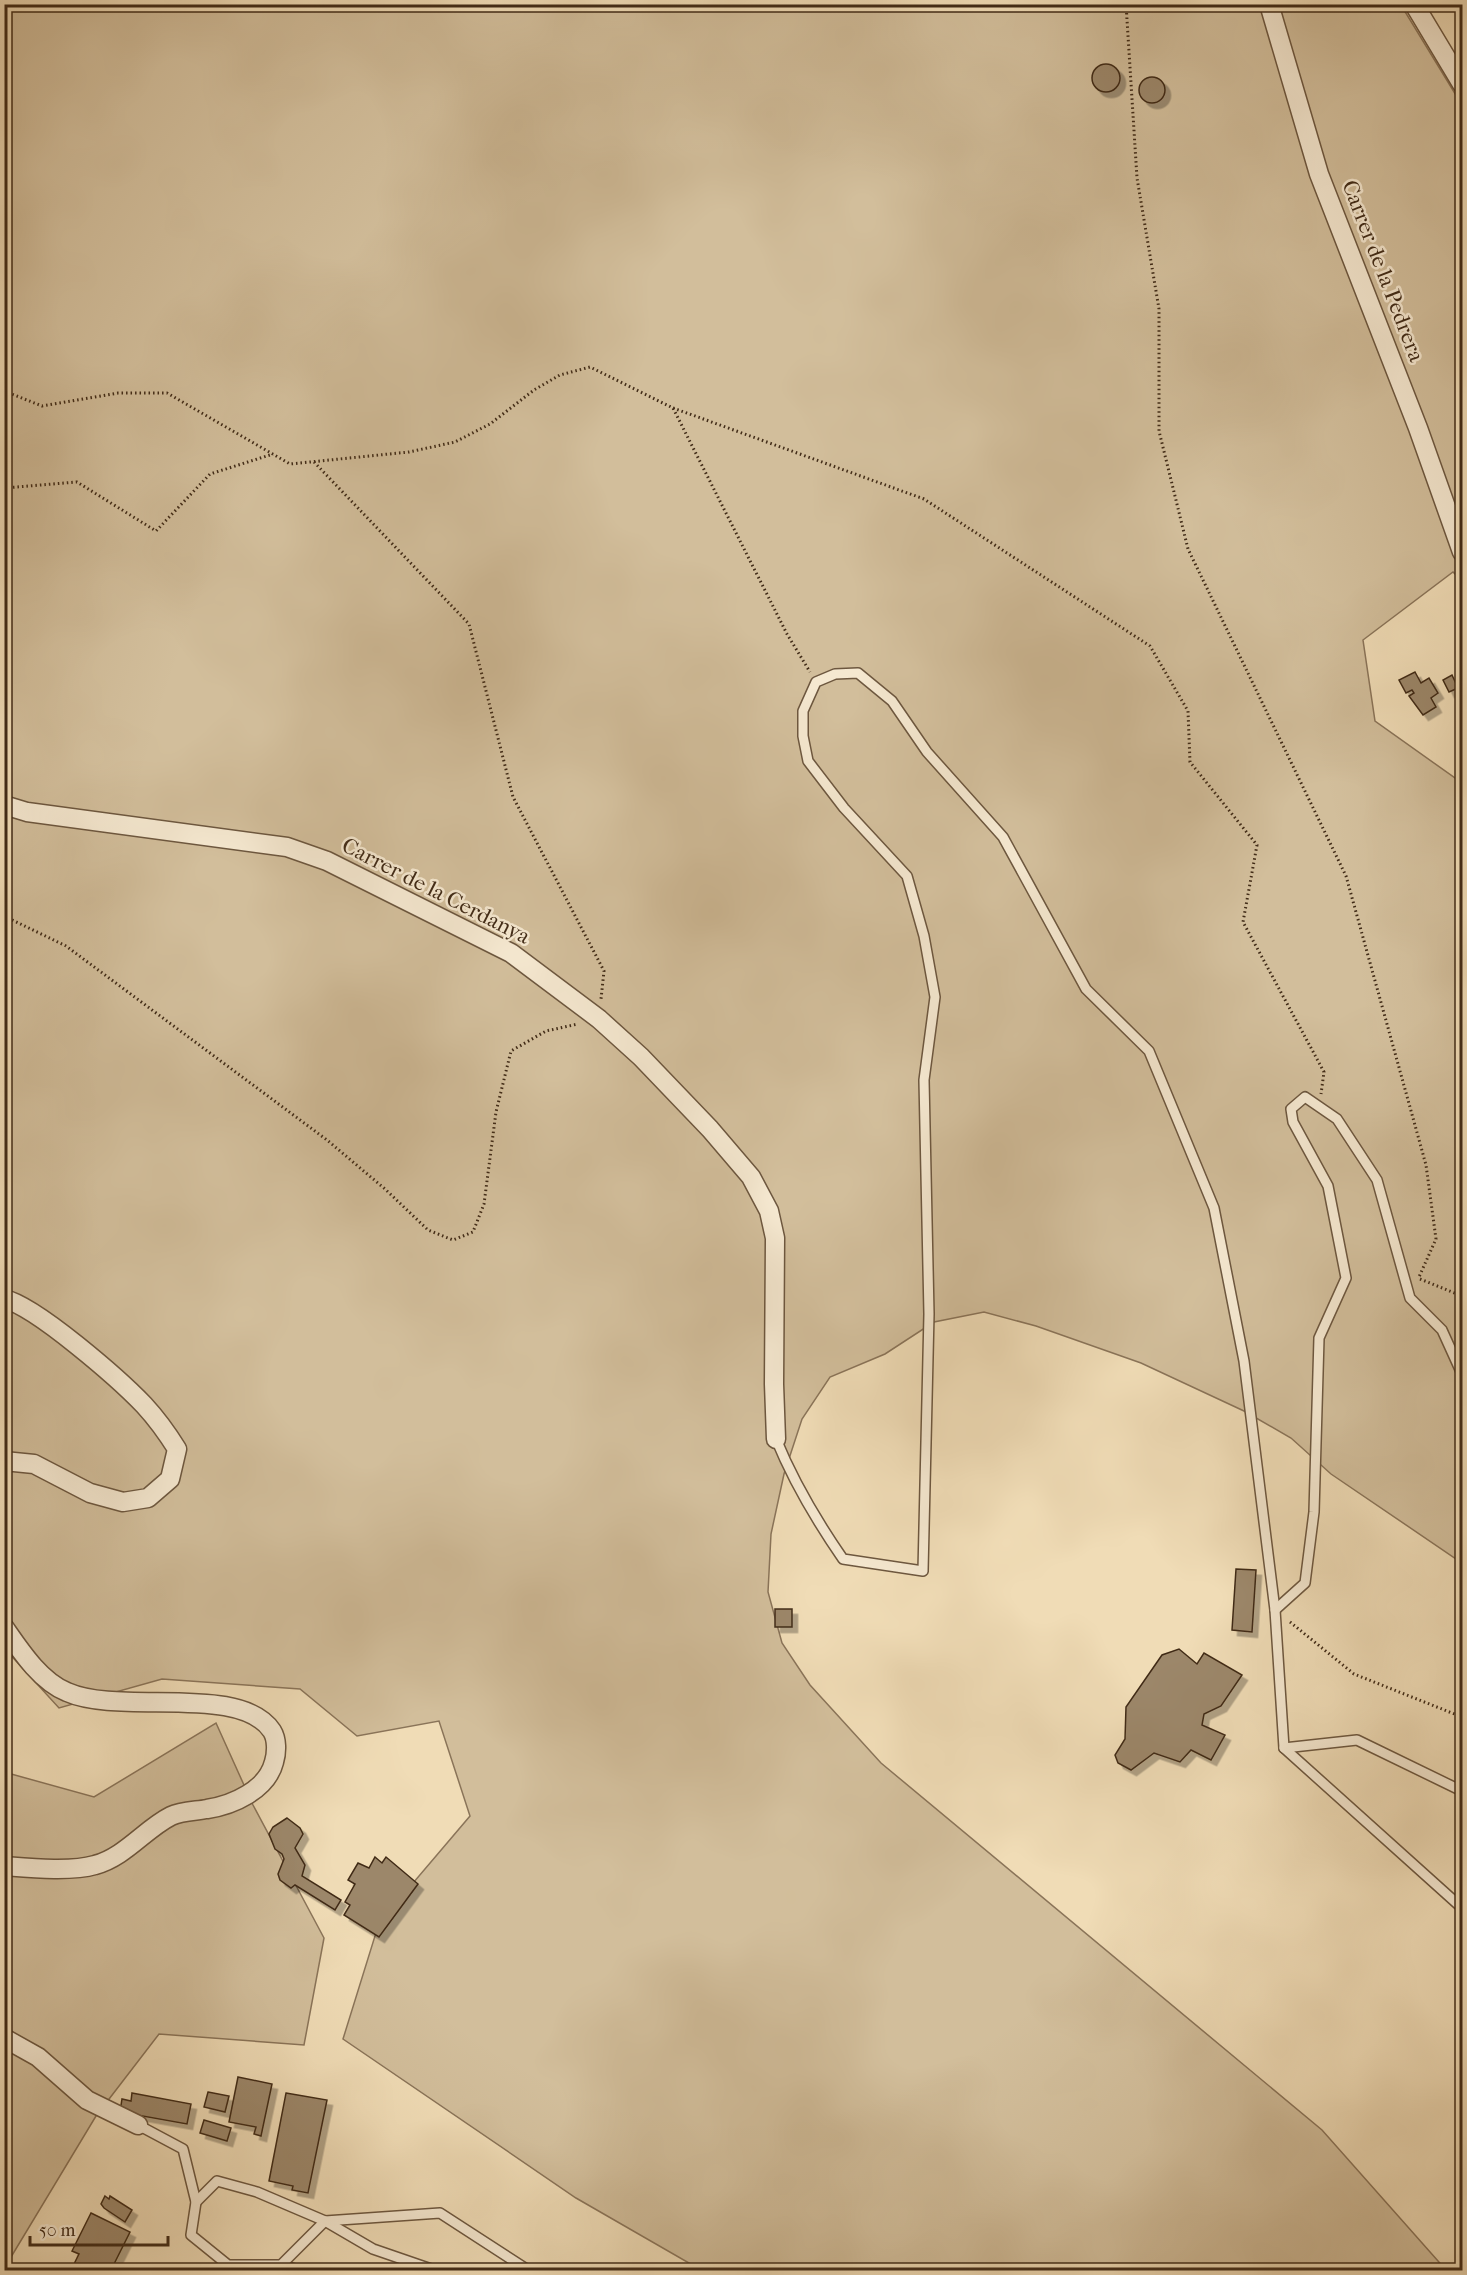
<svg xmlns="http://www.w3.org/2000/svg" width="1467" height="2275" font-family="'IM FELL French Canon',serif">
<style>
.green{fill:#d2be9b;stroke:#8a7459;stroke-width:1.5}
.building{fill:#9c876a;stroke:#412b17;stroke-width:1.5;filter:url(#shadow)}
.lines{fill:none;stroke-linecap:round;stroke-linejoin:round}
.service-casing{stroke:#6d573f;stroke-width:12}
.minor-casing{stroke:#6d573f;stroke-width:21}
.path{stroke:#412b17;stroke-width:3;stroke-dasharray:1.5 3;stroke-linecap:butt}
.service{stroke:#f5e8d0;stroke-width:9}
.minor{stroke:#f5e8d0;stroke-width:18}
.labels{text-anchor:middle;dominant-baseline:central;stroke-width:5;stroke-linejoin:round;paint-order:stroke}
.street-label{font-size:22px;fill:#412b17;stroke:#f5e8d0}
</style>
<defs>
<filter id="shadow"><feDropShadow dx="5.5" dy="5.5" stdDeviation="0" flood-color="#0004"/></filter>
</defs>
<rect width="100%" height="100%" fill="#f0dcb6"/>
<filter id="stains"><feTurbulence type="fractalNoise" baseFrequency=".00333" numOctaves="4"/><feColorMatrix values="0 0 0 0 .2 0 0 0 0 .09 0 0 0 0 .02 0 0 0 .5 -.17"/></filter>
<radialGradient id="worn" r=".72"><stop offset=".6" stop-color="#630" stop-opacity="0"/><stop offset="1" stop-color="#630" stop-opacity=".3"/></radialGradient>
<g class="green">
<path d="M5 5H1401L1462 105V581L1453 572 1363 640 1375 721 1462 783V1563L1331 1474 1291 1438 1244 1411 1141 1363 1036 1326 984 1312 934 1322 885 1354 830 1377 802 1419 784 1474 771 1534 768 1592 782 1643 810 1685 881 1763 1322 2130 1446 2270H701L576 2198 343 2039 379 1923 470 1816 439 1721 357 1736 300 1689 162 1679 59 1708 5 1649Z"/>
<path d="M216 1723 253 1805 324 1938 304 2045 159 2034 96 2116 8 2262 13 2270H4V1772L94 1797Z"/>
</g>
<g class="building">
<circle cx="1106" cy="78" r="14"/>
<circle cx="1152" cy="90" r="13"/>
<path d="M1415 672 1421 683 1429 678 1438 693 1431 698 1436 707 1423 715 1409 696 1414 693 1412 690 1406 693 1399 680Z"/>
<path d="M1452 675 1458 688 1449 692 1443 680Z"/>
<path d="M1236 1569 1256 1570 1252 1632 1232 1630Z"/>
<rect x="775" y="1609" width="17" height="18"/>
<path d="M1179 1649 1197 1664 1204 1653 1242 1675 1221 1706 1204 1714 1202 1725 1225 1735 1211 1760 1191 1750 1180 1762 1154 1753 1131 1770 1118 1763 1115 1755 1125 1739 1126 1707 1162 1655Z"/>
<path d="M287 1818 300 1828 303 1834 295 1848 305 1865 302 1876 341 1900 335 1910 295 1885 291 1888 280 1880 278 1874 284 1859 282 1854 275 1849 269 1834 273 1827Z"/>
<path d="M375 1857 382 1863 386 1857 418 1884 379 1937 344 1915 350 1905 345 1902 355 1884 348 1880 358 1863 369 1868Z"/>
<path d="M238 2077 272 2084 261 2136 254 2134 256 2127 229 2122Z"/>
<path d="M208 2092 229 2096 225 2112 204 2107Z"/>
<path d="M132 2093 191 2104 187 2124 120 2112 122 2099 131 2101Z"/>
<path d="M286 2093 327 2100 308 2193 292 2190 293 2186 269 2181Z"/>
<path d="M204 2120 231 2128 227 2141 200 2133Z"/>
<path d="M105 2196 109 2199 110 2196 132 2210 125 2222 104 2208 101 2204Z"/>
<path d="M91 2213 130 2232 111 2270 103 2266 101 2270H71L79 2254 72 2251Z"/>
</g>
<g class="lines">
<g class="service-casing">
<g id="service">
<path d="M776 1439C794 1483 816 1520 843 1559L923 1571 929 1314 924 1080 935 997 924 936 907 876 844 808 808 761 803 736V711L816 682 835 674 858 673 892 701 927 752 1003 837 1086 989 1149 1051 1214 1208 1244 1361 1275 1610 1284 1748 1462 1908"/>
<path d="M1275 1610 1305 1583 1314 1512 1319 1338 1346 1278 1328 1186 1293 1122 1291 1109 1305 1097 1337 1119 1377 1180 1410 1298 1442 1330 1462 1374"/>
<path d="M1284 1748 1357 1740 1462 1791"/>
<path d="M138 2125 183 2149 196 2202 191 2235 228 2265H281L325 2221 440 2213 528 2270"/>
<path d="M196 2202 217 2181 257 2192 325 2221 373 2249 434 2270"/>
<path d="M281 2265 299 2270"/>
</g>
</g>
<g class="minor-casing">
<g id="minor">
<path d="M1269 4 1319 174 1418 428 1462 552"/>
<path d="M1414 4 1462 84"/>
<path d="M4 805 27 812 287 847 327 861 511 953 599 1019 641 1057 710 1129 751 1177 769 1211 775 1238 774 1384 776 1439"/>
<path d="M4 1299C36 1306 120 1380 144 1405 156 1418 167 1433 177 1449L170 1479 148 1498 123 1502 90 1493 34 1464 4 1461"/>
<path d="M4 1627C20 1650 40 1681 67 1692 121 1716 240 1683 272 1731 277 1739 277 1752 274 1762 267 1790 233 1805 207 1809 196 1811 181 1811 171 1816 145 1829 125 1857 95 1865 71 1872 30 1868 4 1866"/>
<path d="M4 2038 38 2057 87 2100 138 2125"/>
</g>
</g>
<g class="path">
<path d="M1126 4 1137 178 1159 309V431L1188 549 1346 876 1426 1165 1436 1239 1419 1277"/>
<path d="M4 391 42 406 118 393H167L290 464 409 452 455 442 490 424 534 390 560 375 590 367 673 408 787 634 810 672"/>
<path d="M673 408 924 499 1150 646 1188 711 1190 762 1257 845 1243 922 1324 1072 1321 1094"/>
<path d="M314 462 469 624 513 797 604 971 601 999"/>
<path d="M4 488 77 482 156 531 210 474 273 454"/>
<path d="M4 916 66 946 327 1140 385 1189 428 1230 453 1240 473 1232 484 1204 496 1112 511 1051 546 1031 578 1024"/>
<path d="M1420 1279 1462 1296"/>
<path d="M1290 1622 1354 1674 1462 1717"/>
</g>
<use href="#service" class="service"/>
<use href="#minor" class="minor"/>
</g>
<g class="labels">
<g class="street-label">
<text transform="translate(1383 271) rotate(69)">Carrer de la Pedrera</text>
<text transform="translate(436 891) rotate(27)">Carrer de la Cerdanya</text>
</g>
</g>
<rect width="1467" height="2275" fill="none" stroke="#f0dcb6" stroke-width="24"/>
<rect x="6" y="6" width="1455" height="2263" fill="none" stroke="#412b17" stroke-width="3"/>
<rect x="12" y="12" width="1443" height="2251" fill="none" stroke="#412b17" stroke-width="1.5"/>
<path d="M30 2236v9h138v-9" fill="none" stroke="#412b17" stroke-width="3"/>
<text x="39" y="2236" font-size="18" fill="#412b17" stroke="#f5e8d0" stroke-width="4.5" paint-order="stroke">50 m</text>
<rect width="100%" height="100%" filter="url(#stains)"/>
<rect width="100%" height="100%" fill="url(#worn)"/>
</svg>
